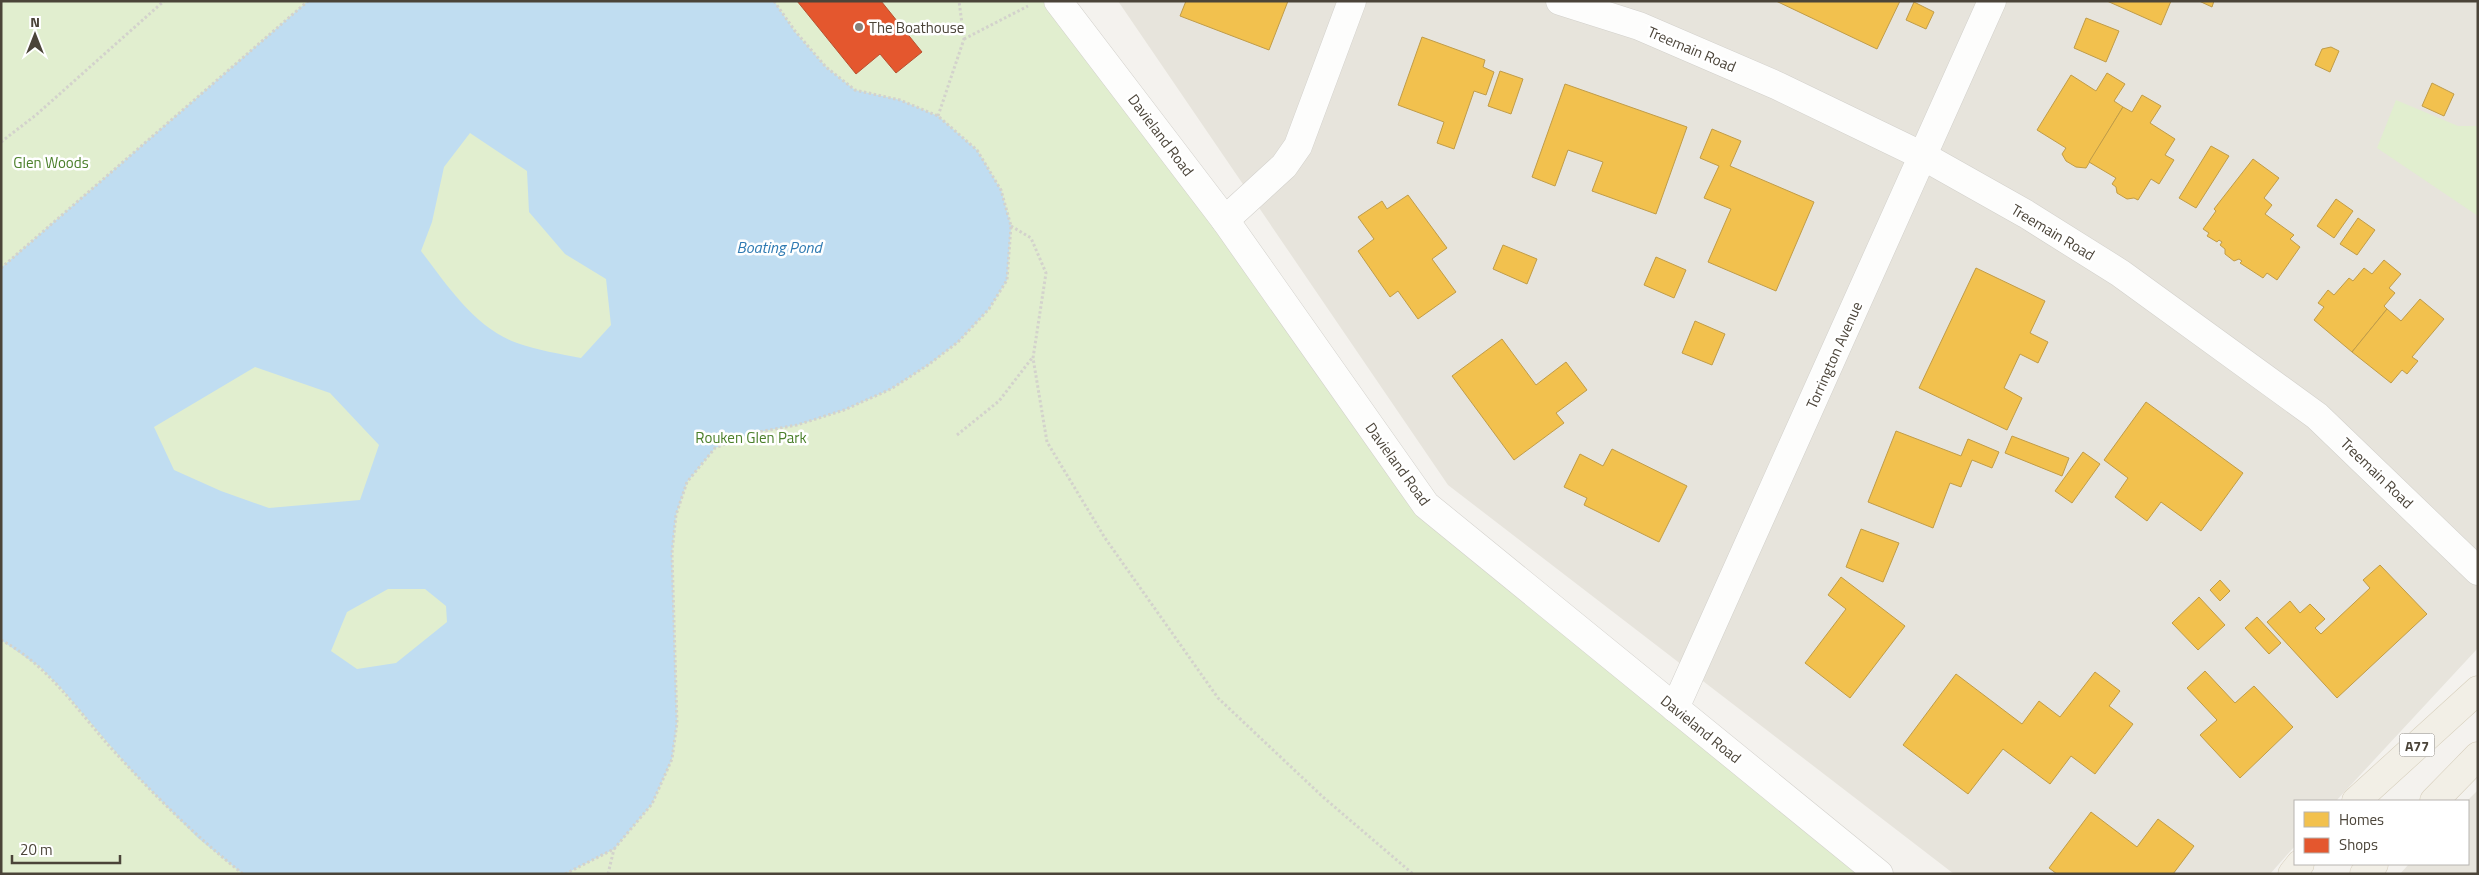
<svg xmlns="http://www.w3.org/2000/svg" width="2479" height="875" font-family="'Titillium Web',sans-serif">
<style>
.residential{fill:#e7e4dc}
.green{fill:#e1eecf}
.water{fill:#c0ddf1;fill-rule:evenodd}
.homes{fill:#f2c14e;stroke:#c09c48}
.shops{fill:#e4572e;stroke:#b65131}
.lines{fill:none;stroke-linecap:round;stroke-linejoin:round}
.minor-casing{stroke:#d2d0cb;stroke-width:29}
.tertiary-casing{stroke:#d2d0cb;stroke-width:29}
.primary-casing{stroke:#d6cebb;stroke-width:29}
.path{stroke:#d3d2cc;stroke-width:3;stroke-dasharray:2.5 2.5;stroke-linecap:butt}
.minor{stroke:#fdfdfc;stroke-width:28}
.tertiary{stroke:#fdfdfc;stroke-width:28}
.primary{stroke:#f2efe6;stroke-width:28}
.poi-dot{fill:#868178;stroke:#fff;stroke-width:2}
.labels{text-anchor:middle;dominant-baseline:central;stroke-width:5;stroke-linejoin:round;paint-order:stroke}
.shield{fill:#fff;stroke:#817c74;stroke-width:1}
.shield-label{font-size:14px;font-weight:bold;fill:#4b4439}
.poi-label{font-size:15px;fill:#4b4439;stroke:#fff;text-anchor:start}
.street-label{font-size:15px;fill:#4b4439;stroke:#fff}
.park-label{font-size:15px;fill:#4a7f2a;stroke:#fff}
.water-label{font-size:16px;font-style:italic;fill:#2e7ab2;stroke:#fff}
</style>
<rect width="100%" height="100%" fill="#f4f2ee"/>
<g class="residential">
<path d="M1118 1H2478V648L2336 801H2295V846L2270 874H1954L1448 485Z"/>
<path d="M2478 790V874H2400L2409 864H2468L2467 801Z"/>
</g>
<g class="green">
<path d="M1 1H1058L1426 505 1879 874H1Z"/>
<path d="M2396 100 2458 126H2478V216L2377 148Z"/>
</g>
<path class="water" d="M308 1H774L795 32 826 67 855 90 900 100 938 116 977 150 1001 190 1011 226 1007 280 989 309 958 342 928 365 891 389 844 410 797 425 753 433 715 448 687 482 676 515 672 553 677 723 672 759 652 804 614 849 565 874H243L198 838 132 771 61 688 40 667 1 640V268ZM470 133 527 171 529 212 565 254 606 279 611 325 581 358C560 354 537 350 517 343 475 328 447 285 421 251L432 222 444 167ZM255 367 330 393 379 445 360 500 269 508 221 491 174 470 154 427ZM388 589H425L446 606 447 622 396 663 357 669 331 651 347 612Z"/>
<g class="homes">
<path d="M1186 1H1288L1269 50 1180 16Z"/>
<path d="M1776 1H1900L1877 49Z"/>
<path d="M2107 1H2171L2161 25Z"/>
<path d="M2199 1H2214L2212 7Z"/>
<path d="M1914 2 1934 12 1926 29 1906 20Z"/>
<path d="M2086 18 2119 31 2106 62 2074 48Z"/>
<path d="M1422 37 1485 60 1483 67 1494 72 1486 95 1474 91 1454 149 1437 143 1444 122 1398 105Z"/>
<path d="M2331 47 2339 51 2330 72 2315 65 2322 49Z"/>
<path d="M1500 71 1523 79 1511 114 1488 106Z"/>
<path d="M2107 73 2125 84 2114 101 2123 107 2086 168 2076 167 2066 161 2062 154 2066 148 2037 130 2071 75 2096 91Z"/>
<path d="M2432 83 2454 94 2444 116 2422 106Z"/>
<path d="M1565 84 1687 127 1656 214 1592 191 1603 162 1568 150 1555 186 1532 177Z"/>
<path d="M2142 95 2161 106 2150 123 2175 139 2165 155 2174 160 2159 184 2151 179 2138 200 2134 198 2127 199 2117 193 2116 187 2112 184 2116 178 2089 162 2123 107 2132 112Z"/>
<path d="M1712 129 1741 141 1730 166 1814 202 1776 291 1708 262 1731 209 1704 198 1719 166 1700 158Z"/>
<path d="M2211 146 2229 156 2196 208 2179 198Z"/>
<path d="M2253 159 2279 178 2264 198 2272 205 2265 214 2294 235 2290 239 2300 247 2277 280 2267 273 2263 278 2240 263 2242 261 2239 259 2234 261 2225 254V249L2220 245 2222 242 2219 240 2217 242 2207 236 2209 233 2203 229 2216 211 2214 209Z"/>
<path d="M1408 195 1447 248 1432 259 1456 292 1418 319 1398 291 1390 297 1358 251 1374 239 1358 217 1382 201 1387 209Z"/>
<path d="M2336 199 2353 211 2334 238 2317 226Z"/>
<path d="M2358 218 2375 230 2357 255 2340 244Z"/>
<path d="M1503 245 1537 259 1527 284 1493 269Z"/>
<path d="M1656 257 1686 270 1674 298 1644 285Z"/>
<path d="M2384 260 2401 274 2389 288 2395 293 2384 306 2387 309 2352 352 2314 320 2324 307 2318 303 2328 290 2334 295 2349 278 2353 281 2364 268 2372 274Z"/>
<path d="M1976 268 2045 301 2030 333 2048 342 2038 363 2020 354 2004 388 2022 398 2007 430 1919 388Z"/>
<path d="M2420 299 2444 319 2412 357 2418 361 2407 374 2402 370 2391 383 2352 352 2387 309 2401 321Z"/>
<path d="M1695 321 1725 334 1712 365 1682 353Z"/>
<path d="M1502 339 1536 385 1566 362 1587 390 1556 413 1564 423 1514 460 1452 376Z"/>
<path d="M2146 402 2243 473 2201 531 2161 502 2147 521 2115 497 2128 478 2104 460Z"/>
<path d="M1896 431 1961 456 1968 439 1999 452 1992 468 1972 460 1961 487 1950 483 1933 528 1868 502Z"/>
<path d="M2012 436 2069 458 2062 476 2005 453Z"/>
<path d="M1612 449 1687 486 1659 542 1584 505 1587 498 1564 487 1580 454 1603 466Z"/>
<path d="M2083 452 2100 464 2072 503 2055 491Z"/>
<path d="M1861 529 1899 543 1883 582 1846 567Z"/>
<path d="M2380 565 2427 614 2337 698 2267 622 2290 601 2300 613 2310 604 2325 619 2315 628 2321 634 2370 588 2363 580Z"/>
<path d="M1841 577 1905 626 1850 698 1805 663 1846 609 1828 595Z"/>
<path d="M2220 580 2230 591 2220 601 2210 590Z"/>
<path d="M2199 597 2225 625 2198 650 2172 623Z"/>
<path d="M2257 617 2281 643 2269 654 2245 628Z"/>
<path d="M2205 671 2235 703 2254 686 2293 727 2240 778 2200 735 2217 720 2187 688Z"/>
<path d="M2095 672 2120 691 2109 706 2133 724 2095 774 2071 756 2050 784 2003 749 1968 794 1903 745 1956 674 2022 724 2039 701 2060 717Z"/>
<path d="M2091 812 2137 847 2158 819 2194 846 2173 874H2057L2049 868Z"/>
</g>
<path class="shops" d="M797 1H881L922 52 896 73 880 54 856 74Z"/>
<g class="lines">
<g class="minor-casing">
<g id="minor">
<path d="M1560 1 1639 26 1778 86 1923 156 2026 214 2120 273 2317 416 2478 571"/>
<path d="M1225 220 1284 166 1298 146 1352 1"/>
<path d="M1675 708 1992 1"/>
</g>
</g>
<g class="tertiary-casing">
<path id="tertiary" d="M1058 1 1225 220 1426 505 1879 874"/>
</g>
<g class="primary-casing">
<g id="primary">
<path d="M2356 801 2478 690"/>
<path d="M2434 801 2478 756"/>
<path d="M2292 874 2300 864"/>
<path d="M2364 874 2374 864"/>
</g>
</g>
<g class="path">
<path d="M964 39 1028 6"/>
<path d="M938 116 964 39 959 1"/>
<path d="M1 142 36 115 164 1"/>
<path d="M1011 226 1031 238 1046 273 1033 358 1047 442 1105 538 1218 698 1323 797 1413 874"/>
<path d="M1 268 308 1"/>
<path d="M957 435 999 401 1032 358"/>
<path d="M1 640C48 665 77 710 111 748 153 794 194 835 243 874"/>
<path d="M565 874 614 849 652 804 672 759 677 723 672 553 676 515 687 482 715 448 753 433 797 425 844 410 891 389 928 365 958 342 989 309 1007 280 1011 226 1001 190 977 150 938 116 900 100 855 90 826 67 795 31 774 1"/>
<path d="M608 874 614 849"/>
</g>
<use href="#minor" class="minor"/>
<use href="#tertiary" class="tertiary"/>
<use href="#primary" class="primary"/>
</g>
<circle class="poi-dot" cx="859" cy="27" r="5"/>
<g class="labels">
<rect class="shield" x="2399.5" y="733.5" width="35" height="23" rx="4"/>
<g class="shield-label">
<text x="2417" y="745">A77</text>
</g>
<g class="poi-label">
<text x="869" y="27">The Boathouse</text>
</g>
<g class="street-label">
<text transform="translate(1692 49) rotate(23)">Treemain Road</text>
<text transform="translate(1161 135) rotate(53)">Davieland Road</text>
<text transform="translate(2053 232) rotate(31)">Treemain Road</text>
<text transform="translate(1834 355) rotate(-66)">Torrington Avenue</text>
<text transform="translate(1398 464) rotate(54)">Davieland Road</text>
<text transform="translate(2377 473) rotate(44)">Treemain Road</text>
<text transform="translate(1701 729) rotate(39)">Davieland Road</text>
</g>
<g class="park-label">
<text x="51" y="162">Glen Woods</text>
<text x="751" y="437">Rouken Glen Park</text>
</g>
<g class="water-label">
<text x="779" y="247">Boating Pond</text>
</g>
</g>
<rect width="2479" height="875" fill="none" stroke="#4b4439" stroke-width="5"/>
<rect x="2294" y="800" width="175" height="65" fill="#ffffff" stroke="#b7b4b0"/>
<rect x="2304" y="812" width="25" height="15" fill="#f2c14e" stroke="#b7b4b0"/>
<text x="2339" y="825" font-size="15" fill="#4b4439">Homes</text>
<rect x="2304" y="838" width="25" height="15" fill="#e4572e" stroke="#b7b4b0"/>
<text x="2339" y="850" font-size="15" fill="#4b4439">Shops</text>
<g transform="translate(35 35)" stroke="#ffffff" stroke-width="4" paint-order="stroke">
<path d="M0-4L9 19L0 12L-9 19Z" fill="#4b4439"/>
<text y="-8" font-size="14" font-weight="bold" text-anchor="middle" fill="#4b4439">N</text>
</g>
<path d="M12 855v8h108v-8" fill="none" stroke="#4b4439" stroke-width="2.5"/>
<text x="20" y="855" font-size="15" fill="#4b4439" stroke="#ffffff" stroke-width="4" paint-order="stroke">20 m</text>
</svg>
